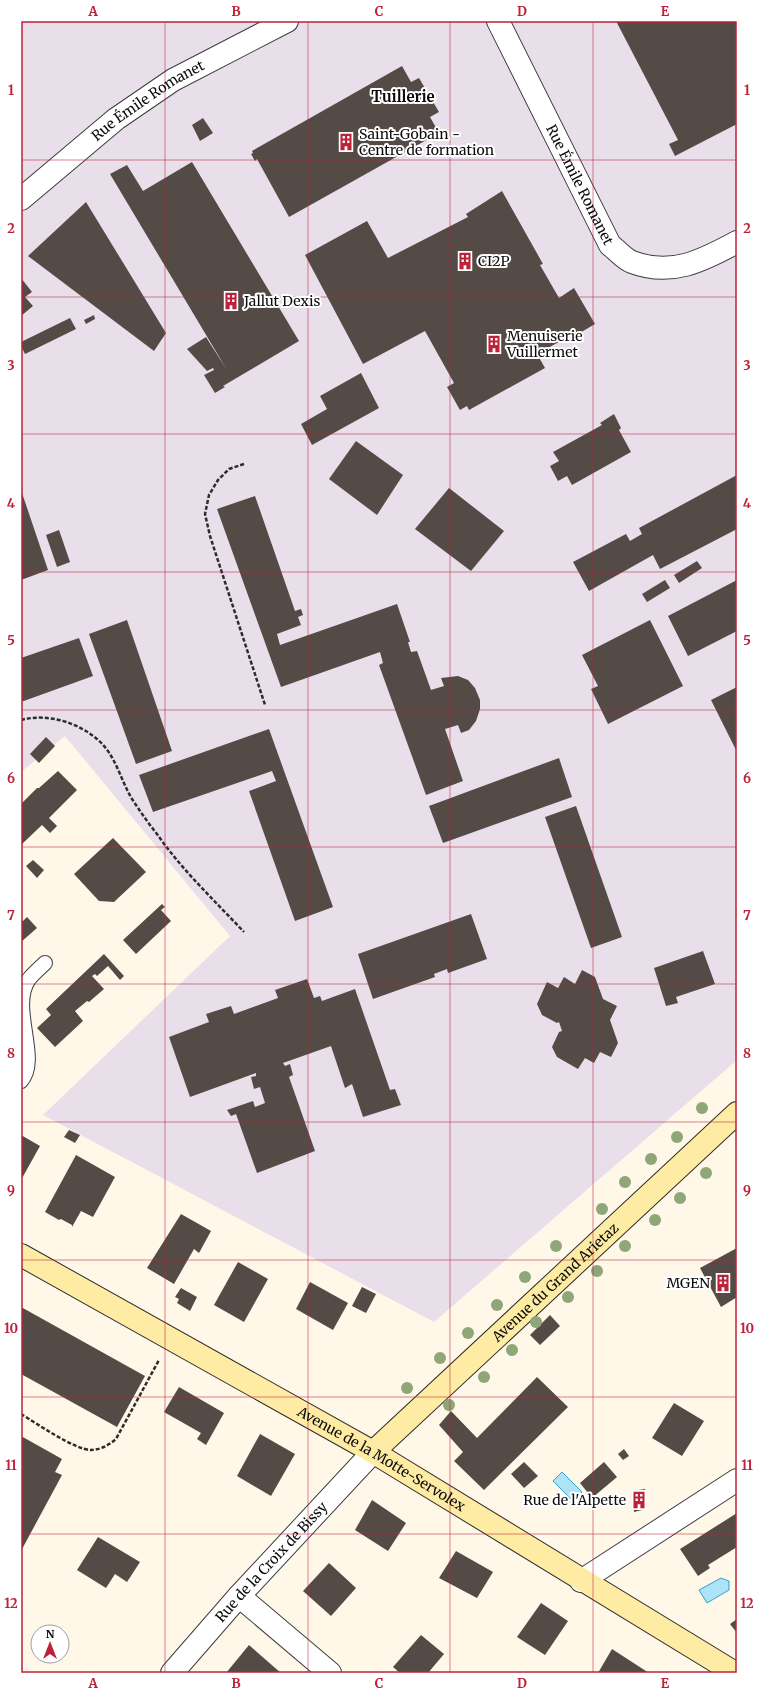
<svg xmlns="http://www.w3.org/2000/svg" width="758" height="1694" font-family="Merriweather,serif">
<style>
.industrial{fill:#e8dfea}
.water{fill:#ade3f7;stroke:#33a1cf}
.building{fill:#544b47}
.lines{fill:none;stroke-linecap:round;stroke-linejoin:round}
.service-casing{stroke:#3e3e3e;stroke-width:16}
.minor-casing{stroke:#3e3e3e;stroke-width:24}
.secondary-casing{stroke:#2d2d2d;stroke-width:24}
.path{stroke:#2d2d2d;stroke-width:2.5;stroke-dasharray:4 2;stroke-linecap:butt}
.service{stroke:#fff;stroke-width:14}
.minor{stroke:#fff;stroke-width:22}
.secondary{stroke:#ffeca4;stroke-width:22}
.tree{fill:#8ea678}
.grid{fill:none;stroke:#bc2239;stroke-width:1;stroke-opacity:0.55}
.labels{text-anchor:middle;dominant-baseline:central;stroke-width:4;stroke-linejoin:round;paint-order:stroke}
.street-label{font-size:14px;fill:#0b0b0b;stroke:#fff}
.poi-label{font-size:14px;fill:#0b0b0b;stroke:#fff;text-anchor:start}
.neighbourhood-label{font-size:15px;font-weight:bold;fill:#0b0b0b;stroke:#fff}
.neatline{fill:none;stroke:#bc2239;stroke-width:1.5}
.grid-label{font-size:13px;text-anchor:middle;font-weight:bold;fill:#bc2239}
</style>
<rect width="100%" height="100%" fill="#fff8e9"/>
<path class="industrial" d="M21 21H737V1060L434 1322 43 1115 230 936 65 736 21 772Z"/>
<g class="water">
<path d="M562 1472 582 1492 573 1501 553 1481Z"/>
<path d="M721 1578 729 1581V1590L707 1603 699 1590Z"/>
</g>
<g class="building">
<path d="M616 21H737V124L675 156 669 144 678 140Z"/>
<path d="M402 66 411 82 419 78 439 112 430 117 439 133 289 217 257 159 255 161 251 154 253 153 252 151Z"/>
<path d="M203 118 213 133 200 141 192 125Z"/>
<path d="M192 162 299 341 223 386 225 387 215 393 204 375 214 370 213 368 207 371 187 349 206 337 227 370 110 174 127 165 143 191Z"/>
<path d="M502 191 543 264 540 265 559 298 574 288 595 324 578 334 577 332 537 354 545 368 469 410 467 406 460 410 447 387 454 383 425 331 363 364 305 255 367 221 388 258 468 217 466 214Z"/>
<path d="M86 202 166 333 154 351 28 256Z"/>
<path d="M21 278 32 292 25 297 33 306 21 316Z"/>
<path d="M94 315 95 319 86 324 84 320Z"/>
<path d="M70 318 76 329 25 354 21 346V342Z"/>
<path d="M361 373 379 408 312 445 301 424 327 409 320 396Z"/>
<path d="M614 414 621 428 619 430 631 452 572 485 567 476 558 481 550 466 559 461 553 452 602 425 600 423Z"/>
<path d="M356 441 403 475 377 515 329 479Z"/>
<path d="M737 475V529L660 569 653 555 589 591 573 562 626 534 630 541 642 534 639 528Z"/>
<path d="M449 488 504 531 471 571 415 529Z"/>
<path d="M21 490 48 570 21 580Z"/>
<path d="M255 496 295 611 301 609 303 615 298 617 301 625 277 634 280 645 397 604 410 642H408L411 652 417 651 431 690 444 686 441 678 458 676 468 680 475 688 480 700V709L476 721 469 730 461 733 458 725 445 729 463 781 426 795 379 665 383 663 380 652 281 687 217 509Z"/>
<path d="M59 530 70 562 57 567 46 535Z"/>
<path d="M697 561 702 568 679 583 674 575Z"/>
<path d="M665 580 670 588 647 602 642 594Z"/>
<path d="M737 580V631L688 656 668 616Z"/>
<path d="M127 620 172 751 136 764 89 634Z"/>
<path d="M650 620 683 686 608 724 591 689 598 686 582 655Z"/>
<path d="M79 638 93 676 21 702V658Z"/>
<path d="M737 687V752L711 700Z"/>
<path d="M269 729 333 907 295 921 249 791 276 781 272 771 153 812 139 775Z"/>
<path d="M46 737 55 746 39 763 30 754Z"/>
<path d="M559 758 572 797 443 843 429 806Z"/>
<path d="M58 771 77 790 49 818 57 826 50 833 42 825 22 844 21 842V804L37 788H39Z"/>
<path d="M576 806 622 937 591 948 545 817Z"/>
<path d="M113 838 146 872 114 902 99 901 74 874Z"/>
<path d="M33 860 44 870 37 878 26 866Z"/>
<path d="M162 904 165 907 161 910 171 921 136 954 123 940Z"/>
<path d="M471 914 487 959 448 973 447 969 434 974 435 977 373 999 358 954Z"/>
<path d="M27 917 37 928 21 942V919L23 921Z"/>
<path d="M703 951 715 984 676 997 678 1003 666 1006 654 968Z"/>
<path d="M104 954 124 976 120 980 108 966 97 976 95 974 92 976 104 989 89 1002 87 1001 75 1011 83 1021 55 1047 37 1028 51 1015 46 1009Z"/>
<path d="M582 970 595 977 603 999 617 1006 610 1020 618 1043 611 1057 600 1052 594 1063 585 1058 578 1069 557 1057 552 1047 559 1032 562 1031 559 1022 557 1023 542 1015 537 1004 547 982 558 988 564 977 575 984Z"/>
<path d="M307 979 314 998 320 996 322 1001 355 989 390 1090 395 1089 401 1105 363 1117 352 1084 345 1088 331 1046 283 1063 285 1066 290 1064 293 1075 289 1077 315 1151 257 1173 236 1114 231 1116 227 1110 253 1101 255 1107 265 1103 260 1087 254 1089 251 1077 256 1076V1073L190 1097 169 1037 209 1022 206 1014 231 1006 234 1014 278 998 275 990Z"/>
<path d="M69 1130 80 1135 75 1143 64 1137Z"/>
<path d="M21 1135 40 1146 21 1180Z"/>
<path d="M76 1155 115 1177 93 1217 81 1211 72 1227V1225L61 1219 59 1220 45 1212Z"/>
<path d="M181 1214 211 1231 199 1253 194 1249 174 1284 147 1268Z"/>
<path d="M737 1248V1297L721 1307 700 1268Z"/>
<path d="M238 1262 268 1279 244 1322 214 1305Z"/>
<path d="M310 1282 348 1303 333 1330 296 1309Z"/>
<path d="M362 1287 376 1294 366 1313 352 1306Z"/>
<path d="M181 1288 197 1297 190 1311 177 1303 179 1299 175 1297Z"/>
<path d="M21 1307 145 1376 117 1427 21 1374Z"/>
<path d="M550 1315 560 1326 540 1345 530 1335Z"/>
<path d="M537 1377 568 1407 484 1490 454 1461 463 1452 439 1425 451 1411 477 1438Z"/>
<path d="M179 1387 224 1413 206 1445 197 1439 201 1433 164 1412Z"/>
<path d="M674 1403 704 1421 682 1456 652 1438Z"/>
<path d="M260 1434 295 1454 271 1496 237 1476Z"/>
<path d="M21 1436 62 1459 55 1472 62 1475 21 1551Z"/>
<path d="M624 1449 629 1456 623 1460 618 1454Z"/>
<path d="M524 1462 538 1476 524 1488 511 1474Z"/>
<path d="M604 1462 617 1477 592 1498 580 1483Z"/>
<path d="M645 1489 646 1509 634 1512 632 1491Z"/>
<path d="M372 1500 406 1523 388 1551 355 1530Z"/>
<path d="M737 1513V1547L708 1565 710 1568 698 1576 680 1549Z"/>
<path d="M98 1537 140 1562 127 1582 115 1574 106 1588 77 1570Z"/>
<path d="M456 1551 493 1572 477 1598 439 1578Z"/>
<path d="M329 1563 356 1588 331 1616 303 1591Z"/>
<path d="M541 1603 568 1621 545 1655 517 1637Z"/>
<path d="M737 1619V1633L730 1624Z"/>
<path d="M421 1635 444 1654 428 1673H400L393 1667Z"/>
<path d="M249 1645 281 1673H226Z"/>
<path d="M612 1649 649 1673H598Z"/>
</g>
<g class="lines">
<g class="service-casing">
<path id="service" d="M21 1081C41 1059 9 1007 29 979 34 973 40 968 45 963"/>
</g>
<g class="minor-casing">
<g id="minor">
<path id="s1" d="M498 21 610 245C617 250 624 259 632 262 671 277 702 261 737 242"/>
<path id="s2" d="M21 199 116 119 173 80 287 21"/>
<path d="M581 1581 737 1480"/>
<path d="M239 1596 330 1673"/>
<path id="s3" d="M172 1673 239 1596 373 1452"/>
</g>
</g>
<g class="secondary-casing">
<g id="secondary">
<path id="s4" d="M21 1255 373 1452 735 1673"/>
<path id="s5" d="M373 1452 737 1113"/>
</g>
</g>
<g class="path">
<path d="M244 464 229 469 218 480 209 495 205 514 210 536 265 705"/>
<path d="M21 720C47 713 77 722 97 739 116 755 120 779 132 799 140 811 148 823 157 834 182 870 214 900 244 932"/>
<path d="M21 1414C36 1423 75 1450 91 1450 100 1450 109 1445 116 1439L159 1360"/>
</g>
<use href="#service" class="service"/>
<use href="#minor" class="minor"/>
<use href="#secondary" class="secondary"/>
</g>
<g class="tree">
<circle cx="702" cy="1108" r="6"/>
<circle cx="677" cy="1137" r="6"/>
<circle cx="651" cy="1159" r="6"/>
<circle cx="706" cy="1173" r="6"/>
<circle cx="625" cy="1182" r="6"/>
<circle cx="680" cy="1198" r="6"/>
<circle cx="602" cy="1209" r="6"/>
<circle cx="655" cy="1220" r="6"/>
<circle cx="556" cy="1246" r="6"/>
<circle cx="625" cy="1246" r="6"/>
<circle cx="597" cy="1271" r="6"/>
<circle cx="525" cy="1277" r="6"/>
<circle cx="568" cy="1297" r="6"/>
<circle cx="497" cy="1305" r="6"/>
<circle cx="536" cy="1322" r="6"/>
<circle cx="468" cy="1333" r="6"/>
<circle cx="512" cy="1350" r="6"/>
<circle cx="440" cy="1358" r="6"/>
<circle cx="484" cy="1377" r="6"/>
<circle cx="407" cy="1388" r="6"/>
<circle cx="449" cy="1405" r="6"/>
</g>
<path class="grid" d="M165 21V1673M308 21V1673M450 21V1673M593 21V1673M21 160H737M21 297H737M21 434H737M21 572H737M21 710H737M21 847H737M21 984H737M21 1122H737M21 1260H737M21 1397H737M21 1534H737"/>
<defs>
<g id="building-bare" transform="scale(1.38)"><path d="M-4-6H4V6H1V3H-1V6H-4ZM-2.5-4.3h1.7v1.8h-1.7ZM.8-4.3h1.7v1.8H.8ZM-2.5-1h1.7V.8h-1.7ZM.8-1h1.7V.8H.8Z" fill="#bc2239" stroke="#fff" stroke-width="2.5" paint-order="stroke"/></g>
</defs>
<g fill-rule="evenodd">
<use href="#building-bare" x="346" y="142"/>
<use href="#building-bare" x="465" y="261"/>
<use href="#building-bare" x="231" y="301"/>
<use href="#building-bare" x="494" y="344"/>
<use href="#building-bare" x="723" y="1283"/>
<use href="#building-bare" x="639" y="1500"/>
</g>
<g class="labels">
<g class="street-label">
<text stroke="none"><textPath href="#s2" startOffset="161">Rue Émile Romanet</textPath></text>
<text stroke="none"><textPath href="#s1" startOffset="183">Rue Émile Romanet</textPath></text>
<text stroke="none"><textPath href="#s5" startOffset="249">Avenue du Grand Arietaz</textPath></text>
<text stroke="none"><textPath href="#s4" startOffset="414">Avenue de la Motte-Servolex</textPath></text>
<text stroke="none"><textPath href="#s3" startOffset="149">Rue de la Croix de Bissy</textPath></text>
</g>
<g class="poi-label">
<text x="359" y="134">Saint-Gobain -<tspan x="359" dy="16">Centre de formation</tspan></text>
<text x="478" y="261">CI2P</text>
<text x="244" y="301">Jallut Dexis</text>
<text x="507" y="336">Menuiserie<tspan x="507" dy="16">Vuillermet</tspan></text>
<text x="710" y="1283" text-anchor="end">MGEN</text>
<text x="626" y="1500" text-anchor="end">Rue de l'Alpette</text>
</g>
<g class="neighbourhood-label">
<text x="403" y="96">Tuillerie</text>
</g>
</g>
<rect width="758" height="1694" fill="none" stroke="#ffffff" stroke-width="44"/>
<g transform="translate(50 1644)"><circle r="19" fill="#ffffff" stroke="#9d9d9d"/>
<path d="M0-3L7 15L0 10L-7 15Z" fill="#bc2239"/>
<text y="-6" font-size="11" font-weight="bold" text-anchor="middle" fill="#0b0b0b">N</text>
</g>
<rect x="22" y="22" width="714" height="1650" class="neatline"/>
<g class="grid-label">
<text x="93" y="16">A</text>
<text x="236" y="16">B</text>
<text x="379" y="16">C</text>
<text x="522" y="16">D</text>
<text x="665" y="16">E</text>
<text x="11" y="95">1</text>
<text x="747" y="95">1</text>
<text x="11" y="233">2</text>
<text x="747" y="233">2</text>
<text x="11" y="370">3</text>
<text x="747" y="370">3</text>
<text x="11" y="508">4</text>
<text x="747" y="508">4</text>
<text x="11" y="645">5</text>
<text x="747" y="645">5</text>
<text x="11" y="783">6</text>
<text x="747" y="783">6</text>
<text x="11" y="920">7</text>
<text x="747" y="920">7</text>
<text x="11" y="1058">8</text>
<text x="747" y="1058">8</text>
<text x="11" y="1195">9</text>
<text x="747" y="1195">9</text>
<text x="11" y="1333">10</text>
<text x="747" y="1333">10</text>
<text x="11" y="1470">11</text>
<text x="747" y="1470">11</text>
<text x="11" y="1608">12</text>
<text x="747" y="1608">12</text>
<text x="93" y="1688">A</text>
<text x="236" y="1688">B</text>
<text x="379" y="1688">C</text>
<text x="522" y="1688">D</text>
<text x="665" y="1688">E</text>
</g>
</svg>
